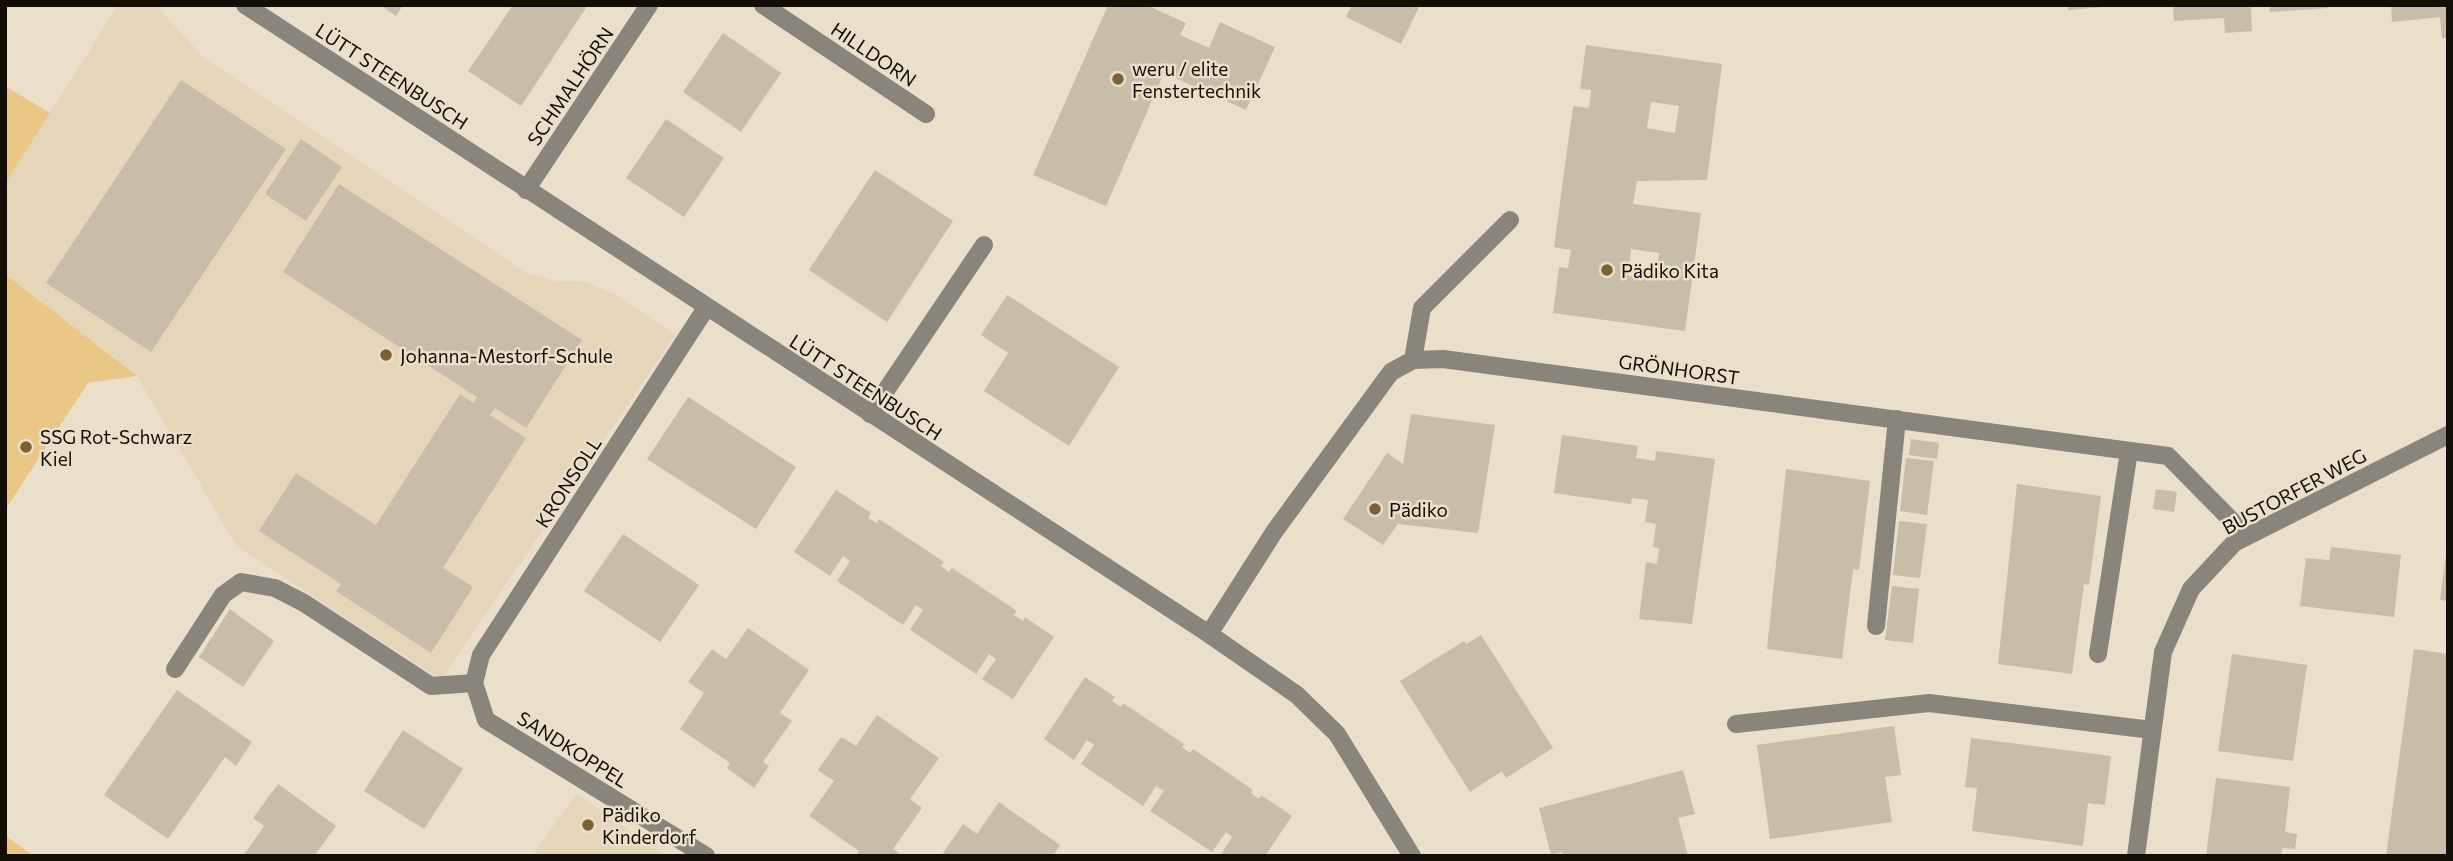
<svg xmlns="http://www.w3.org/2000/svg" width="2453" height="861" font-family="Commissioner,sans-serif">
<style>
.built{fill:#e5d6ba}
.green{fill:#ebc785}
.building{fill:#c8bda9;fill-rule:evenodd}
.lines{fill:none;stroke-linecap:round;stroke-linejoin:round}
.minor{stroke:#89857c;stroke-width:18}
.poi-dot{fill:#7a6233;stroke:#eadfca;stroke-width:2.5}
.labels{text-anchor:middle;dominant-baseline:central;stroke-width:5;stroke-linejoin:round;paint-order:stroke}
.street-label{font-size:19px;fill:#130f08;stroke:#eadfca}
.poi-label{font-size:19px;fill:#130f08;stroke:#eadfca;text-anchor:start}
</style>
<rect width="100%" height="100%" fill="#eadfca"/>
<g class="built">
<path d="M118 5H156L202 56 526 273 556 281 587 282 618 296 675 335 441 680 237 547 137 376 5 274V184Z"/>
<path d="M576 794 667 856H532Z"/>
</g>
<g class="green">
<path d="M5 86 50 113 5 184Z"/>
<path d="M5 274 137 376 88 383 5 510Z"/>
<path d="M5 835 6 836 34 856H5Z"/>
</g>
<g class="building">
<path d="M380 5H403L396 16Z"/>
<path d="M513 5H588L521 106 468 71Z"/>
<path d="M1108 5H1146L1186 23 1180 35 1209 48 1220 22 1275 47 1246 110 1164 73 1106 206 1033 175Z"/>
<path d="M1352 5H1420L1401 44 1346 17Z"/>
<path d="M2068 5H2103V7L2068 10Z"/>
<path d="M2173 5H2251L2252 31 2225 33 2224 18 2174 21Z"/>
<path d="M2269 5H2328V8L2270 12Z"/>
<path d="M2391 5H2448V38H2442L2440 17 2392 22Z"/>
<path d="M723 33 781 73 741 132 683 92Z"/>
<path d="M1586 45 1722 64 1707 180 1637 181 1633 204 1701 213 1685 331 1553 313 1559 267 1568 268 1571 250 1554 247 1573 106 1589 108 1591 90 1580 89ZM1651 102 1679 106 1675 133 1647 128ZM1631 249 1659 253 1656 279 1628 276Z"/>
<path d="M181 80 286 149 151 352 46 283Z"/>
<path d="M666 119 724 158 684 217 626 178Z"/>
<path d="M301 139 342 167 306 221 265 194Z"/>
<path d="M875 170 953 221 887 322 809 270Z"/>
<path d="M339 184 582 340 526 428 495 408 490 415 526 438 443 568 473 587 431 653 336 591 341 584 259 531 296 473 376 525 460 394 473 403 477 397 283 272Z"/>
<path d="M1007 295 1119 367 1069 446 984 391 1008 353 981 335Z"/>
<path d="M688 397 796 467 756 529 647 459Z"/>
<path d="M1411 414 1495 425 1478 533 1398 524 1383 545 1343 519 1387 453 1403 464Z"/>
<path d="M1562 435 1638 446 1636 458 1655 461 1656 451 1715 459 1692 624 1639 619 1646 562 1657 564 1659 548 1653 547 1656 524 1645 522 1648 500 1632 498 1631 504 1554 493Z"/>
<path d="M1911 439 1939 443 1937 459 1909 455Z"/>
<path d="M1906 458 1934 461 1927 515 1900 511Z"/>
<path d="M1786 469 1870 481 1859 570 1853 569 1842 659 1767 649Z"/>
<path d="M2017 484 2101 496 2089 585 2084 584 2072 674 1998 664Z"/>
<path d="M2156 489 2177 492 2174 512 2153 509Z"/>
<path d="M836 490 871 513 868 518 877 523 879 519 944 562 941 566 949 572 952 568 1017 611 1014 615 1023 621 1025 617 1054 637 1013 699 982 679 996 659 989 654 976 674 910 630 923 610 916 605 903 625 837 581 850 561 843 556 830 576 794 552Z"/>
<path d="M1899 521 1927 524 1920 578 1893 575Z"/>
<path d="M623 534 699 585 660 642 584 591Z"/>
<path d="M2331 547 2401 555 2394 617 2300 606 2306 558 2329 560Z"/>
<path d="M2446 555H2448V601L2440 600Z"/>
<path d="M1892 586 1919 589 1913 643 1885 640Z"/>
<path d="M230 609 274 641 243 687 199 657Z"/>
<path d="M748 628 809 670 780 713 792 721 763 762 769 766 754 788 727 768 730 763 680 729 704 693 688 682 712 649 726 659Z"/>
<path d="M1481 635 1553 748 1506 778 1502 771 1470 792 1400 681 1464 641 1466 644Z"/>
<path d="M2414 649 2448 654V856H2386Z"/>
<path d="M2232 654 2307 665 2293 761 2218 751Z"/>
<path d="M1085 677 1115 697 1112 701 1121 707 1123 703 1184 744 1182 747 1190 753 1193 749 1253 790 1251 793 1259 799 1261 795 1292 816 1265 856H1220L1232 837 1226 832 1212 852 1150 811 1164 791 1156 786 1143 806 1081 764 1094 745 1087 740 1074 760 1044 739Z"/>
<path d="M177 690 252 742 236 766 225 757 168 839 104 795Z"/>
<path d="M877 715 939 758 910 799 922 808 893 849 899 853 897 856H856L859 851 809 816 834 781 818 770 841 737 856 746Z"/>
<path d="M1894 726 1901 775 1885 777 1892 822 1770 839 1757 745Z"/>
<path d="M403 730 463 769 424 829 364 791Z"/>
<path d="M1971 738 2111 756 2105 805 2088 803 2083 846 1972 831 1977 788 1965 787Z"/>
<path d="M1683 770 1695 814 1678 818 1688 856H1563L1562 852 1551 855 1539 808Z"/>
<path d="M2216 778 2290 787 2285 832 2297 834 2295 849 2282 848 2281 856H2206Z"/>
<path d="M278 784 336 826 314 856H243L264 826 253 818Z"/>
<path d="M999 802 1060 845 1053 856H941L963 824 977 834Z"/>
</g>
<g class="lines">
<g class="minor">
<path d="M245 5 1209 634 1297 695 1337 734 1412 856"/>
<path d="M763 5 926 114"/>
<path d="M526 190 649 5"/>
<path d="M1413 360 1422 308 1510 220"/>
<path d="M870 414 984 245"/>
<path d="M1876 626 1897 419"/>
<path d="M1209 634 1274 532 1391 372 1413 360 1443 359 2168 456 2247 536"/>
<path d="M2098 654 2129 451"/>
<path d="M175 669 223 595 241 582 275 588 304 603 431 686 474 683"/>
<path d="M474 683 481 655 706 308"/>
<path d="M474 683 486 720 706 856"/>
<path d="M1736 724 1929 703 2152 730"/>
<path d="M2136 856 2163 652 2191 589 2234 543 2448 435"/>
</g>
</g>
<g class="poi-dot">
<circle cx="1118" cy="79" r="7"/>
<circle cx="1607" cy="270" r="7"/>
<circle cx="386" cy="355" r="7"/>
<circle cx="26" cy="447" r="7"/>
<circle cx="1375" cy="509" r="7"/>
<circle cx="588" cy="825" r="7"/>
</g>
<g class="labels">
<g class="street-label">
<text transform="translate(874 54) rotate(34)">HILLDORN</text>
<text transform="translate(392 76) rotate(33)">LÜTT STEENBUSCH</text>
<text transform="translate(570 86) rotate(-56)">SCHMALHÖRN</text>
<text transform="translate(1679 369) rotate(8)">GRÖNHORST</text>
<text transform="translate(866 387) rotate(33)">LÜTT STEENBUSCH</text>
<text transform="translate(568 482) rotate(-57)">KRONSOLL</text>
<text transform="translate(2294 491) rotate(-28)">BUSTORFER WEG</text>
<text transform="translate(573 749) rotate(32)">SANDKOPPEL</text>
</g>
<g class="poi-label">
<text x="1132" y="68">weru / elite<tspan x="1132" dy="22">Fenstertechnik</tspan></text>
<text x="1621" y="270">Pädiko Kita</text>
<text x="400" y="355">Johanna-Mestorf-Schule</text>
<text x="40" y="436">SSG Rot-Schwarz<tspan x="40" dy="22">Kiel</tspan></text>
<text x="1389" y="509">Pädiko</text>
<text x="602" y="814">Pädiko<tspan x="602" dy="22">Kinderdorf</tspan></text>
</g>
</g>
<rect width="2453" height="861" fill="none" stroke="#130f08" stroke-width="14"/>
</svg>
